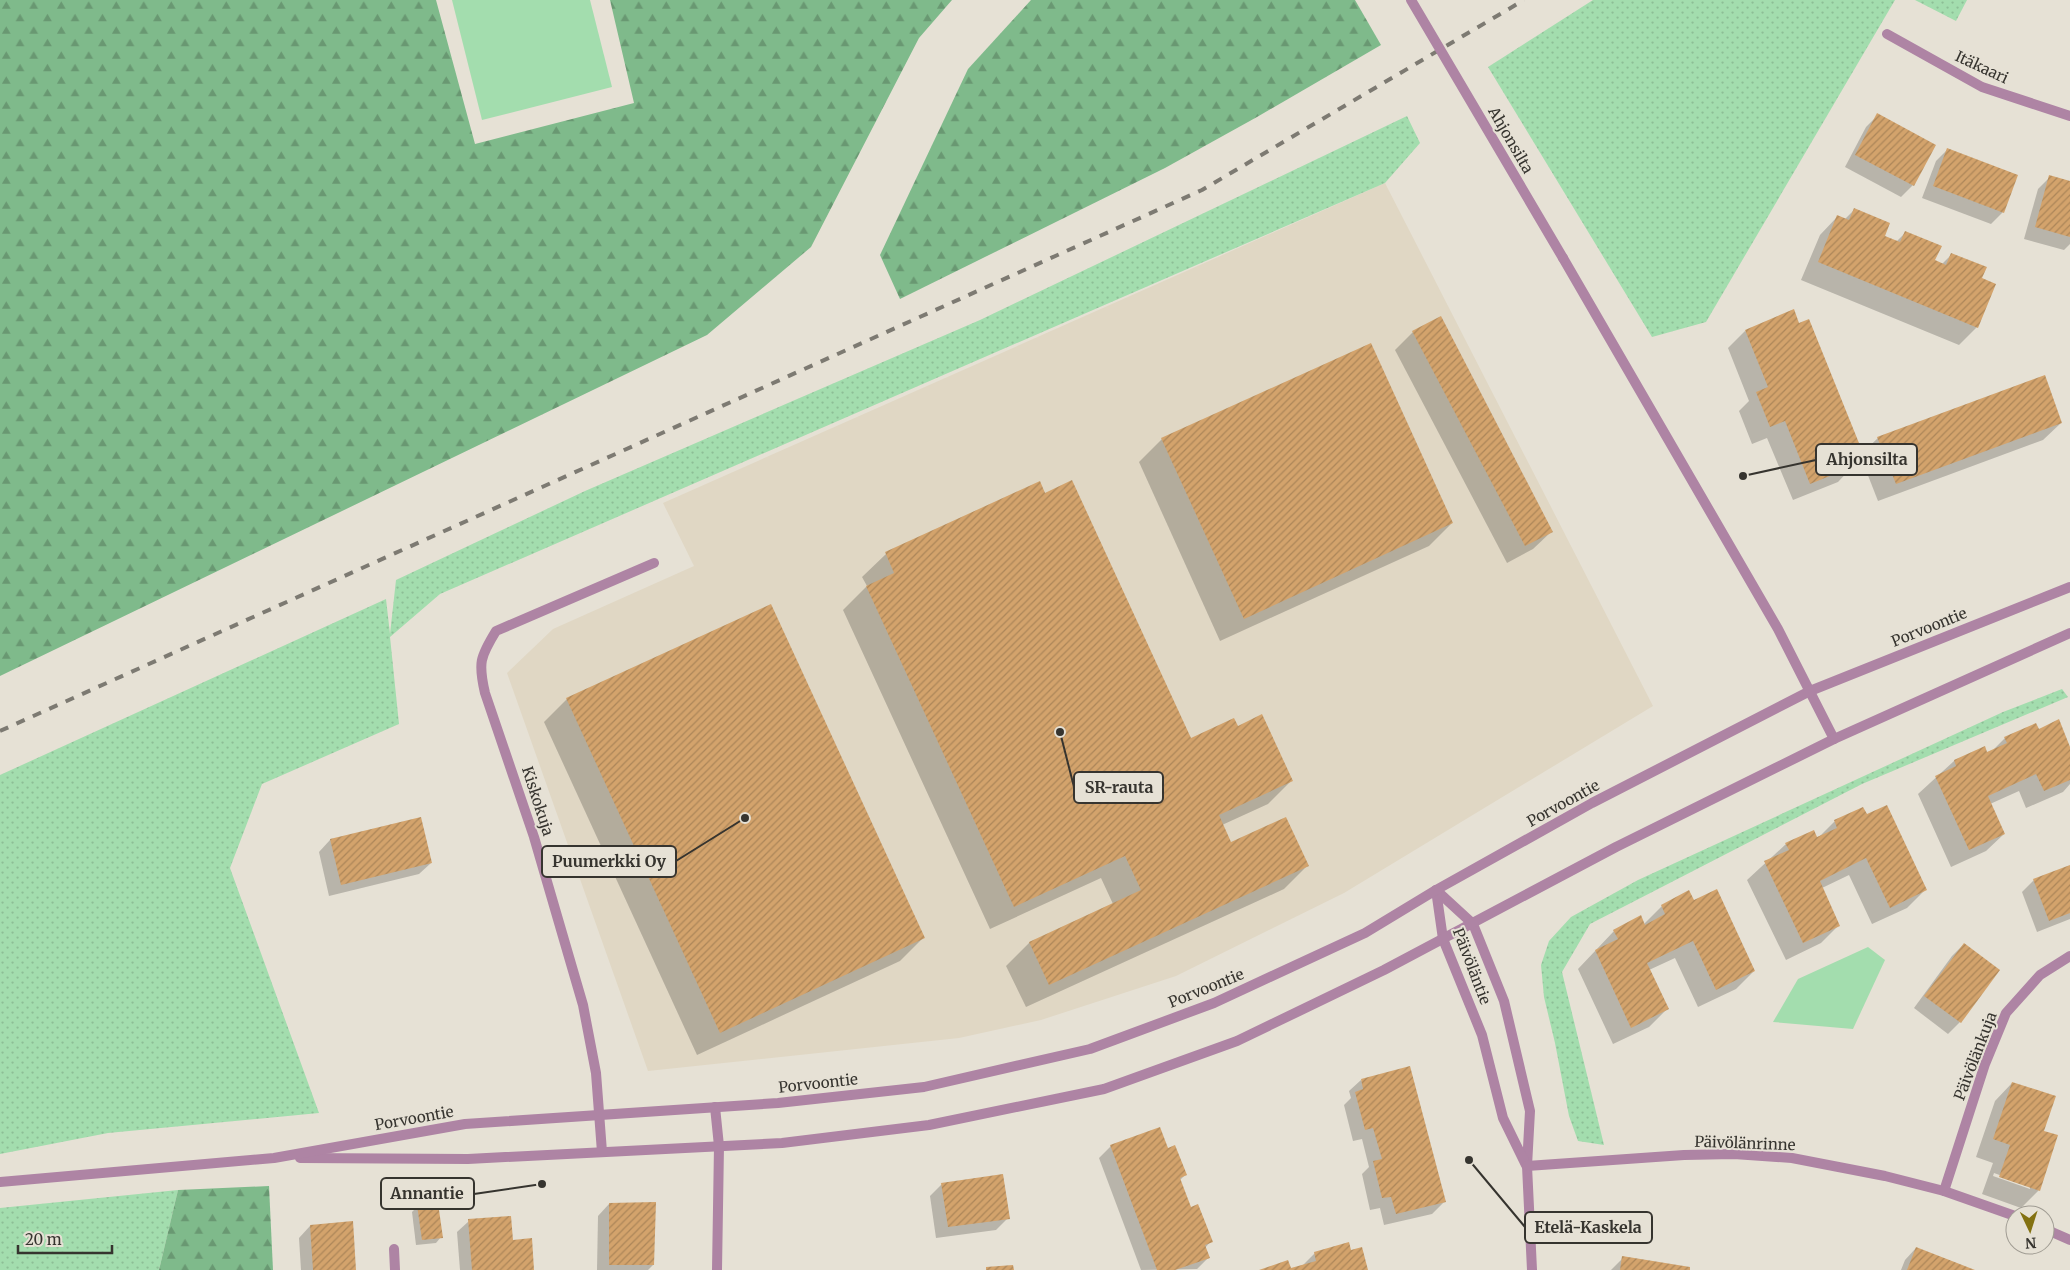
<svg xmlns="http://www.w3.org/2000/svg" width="2070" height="1270" font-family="Merriweather,serif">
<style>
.built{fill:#e0d7c4}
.grass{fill:url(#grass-dots)}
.forest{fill:url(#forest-firs)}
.green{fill:#a3ddae}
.shadow{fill:#0003;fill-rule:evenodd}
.building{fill:url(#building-hatch)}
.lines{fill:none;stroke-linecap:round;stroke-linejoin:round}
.minor{stroke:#ae84a4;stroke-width:10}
.tertiary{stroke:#ae84a4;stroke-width:10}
.rail{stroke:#7d7a72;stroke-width:4;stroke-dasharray:9 9;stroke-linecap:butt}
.tertiary-bridge{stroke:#ae84a4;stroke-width:10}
.labels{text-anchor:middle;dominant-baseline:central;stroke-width:4;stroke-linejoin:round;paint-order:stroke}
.street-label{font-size:15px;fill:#36342f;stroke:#e6e1d5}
.leader{fill:none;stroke:#36342f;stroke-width:2}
.callout-dot{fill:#36342f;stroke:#e6e1d5;stroke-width:2}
.callout{fill:#e6e1d5;stroke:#36342f;stroke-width:2}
.callout-label{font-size:16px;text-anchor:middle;font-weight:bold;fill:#36342f}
</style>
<defs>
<pattern id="grass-dots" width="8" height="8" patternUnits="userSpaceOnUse" patternTransform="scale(1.25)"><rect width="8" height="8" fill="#a3ddae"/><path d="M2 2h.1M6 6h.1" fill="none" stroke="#8dbe96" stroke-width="1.8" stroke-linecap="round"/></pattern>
<pattern id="forest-firs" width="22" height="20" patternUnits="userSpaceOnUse" patternTransform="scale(1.25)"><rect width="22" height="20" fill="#7fba8b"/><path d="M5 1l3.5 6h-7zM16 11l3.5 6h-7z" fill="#699872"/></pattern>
<pattern id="building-hatch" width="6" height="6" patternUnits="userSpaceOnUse" patternTransform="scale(1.25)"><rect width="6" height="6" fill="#d3a36c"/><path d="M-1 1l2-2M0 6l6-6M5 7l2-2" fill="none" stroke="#ac8659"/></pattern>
</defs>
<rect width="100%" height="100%" fill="#e6e1d5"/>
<path class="built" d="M1385 183 1653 706 1344 893 1176 976 1041 1020 959 1038 648 1071 507 673 553 629 694 566 663 503Z"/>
<g class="grass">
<path d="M1593 0H1895L1706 322 1652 337 1488 67Z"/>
<path d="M1915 0H1967L1956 21Z"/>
<path d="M1407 116 1420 143 1385 183 440 594 390 637 399 724 262 784 230 868 319 1113 108 1133 0 1154V775L386 599 390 634 396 580 585 491 980 320Z"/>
<path d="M2062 689 2068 697 1862 784 1590 924 1562 972 1604 1145 1578 1141 1569 1116 1555 1043 1544 997 1541 965 1549 941 1571 917 1638 880 2003 712Z"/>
<path d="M178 1190 159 1270H0V1208Z"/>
</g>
<g class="forest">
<path d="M0 0H436L475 144 634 103 610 0H952L919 38 811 247 707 335 0 676Z"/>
<path d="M1031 0H1355L1381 45 1257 117 1165 168 900 299 880 255 968 69Z"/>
<path d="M269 1186 273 1270H159L178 1190Z"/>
</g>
<g class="green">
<path d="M452 0H590L612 87 482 120Z"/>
<path d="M1868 947 1885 960 1853 1029 1773 1022 1798 979Z"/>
</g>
<g class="shadow">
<path d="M1878 115 1913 185 1901 197 1845 167 1866 127Z"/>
<path d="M1947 150 2003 212 1991 224 1922 198 1936 161Z"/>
<path d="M2050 177 2070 183V244L2064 250 2024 239 2038 189Z"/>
<path d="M1854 210 1884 236 1896 242 1905 233 1934 261 1942 264 1952 254 1980 279 1977 327 1959 345 1801 280 1820 235 1837 217 1844 220Z"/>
<path d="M1745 331 1859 447 1852 455 1855 464 1838 482 1793 500 1767 438 1752 444 1739 411 1749 401 1728 348Z"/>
<path d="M1413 332 1551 532 1533 549 1507 563 1395 350Z"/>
<path d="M2061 423 2043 440 1878 501 1860 455 1878 438Z"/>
<path d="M1162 439 1452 523 1429 546 1220 641 1139 462Z"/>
<path d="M1039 483 1190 740 1237 727 1291 781 1268 804 1222 825 1231 844 1307 866 1284 889 1026 1007 1006 966 1029 943 1113 904 1101 878 990 929 843 610 867 586 862 577 886 554Z"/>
<path d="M567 699 923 938 900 961 697 1055 544 722Z"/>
<path d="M2038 730 2070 750V784L2063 792 2026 808 2019 791 1990 804 2004 834 1986 851 1951 867 1918 794 1954 761 1992 751 2005 738Z"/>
<path d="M1863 809 1925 890 1907 908 1872 924 1849 875 1822 888 1839 925 1821 943 1786 960 1747 880 1786 844 1817 839 1834 822Z"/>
<path d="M330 840 431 863 419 874 329 896 319 852Z"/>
<path d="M2070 867V919L2037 932 2022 892 2034 880Z"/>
<path d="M1689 892 1693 902 1754 971 1736 989 1698 1007 1675 958 1649 970 1667 1009 1649 1027 1613 1044 1578 969 1614 931 1644 924 1662 906Z"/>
<path d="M1964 944 1960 1022 1948 1034 1914 1008 1952 956Z"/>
<path d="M1361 1080 1444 1202 1432 1214 1384 1225 1380 1208 1370 1210 1362 1174 1369 1167 1362 1139 1353 1141 1344 1105 1351 1098 1349 1091Z"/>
<path d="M2012 1083 2039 1190 2021 1208 1982 1194 1993 1163 1976 1157 1995 1101ZM1994 1173 2030 1186V1189L1993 1176Z"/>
<path d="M1111 1146 1167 1150 1185 1175 1179 1181 1190 1209 1211 1241 1205 1248 1209 1257 1197 1269 1141 1270 1099 1158Z"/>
<path d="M942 1184 1008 1218 996 1230 936 1238 930 1196Z"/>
<path d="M609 1204 653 1265 648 1270H597L598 1216Z"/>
<path d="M418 1206 441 1237 436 1243 416 1245 412 1212Z"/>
<path d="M469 1221 512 1241 533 1270H460L457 1232Z"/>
<path d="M310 1226 355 1270H301L299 1238Z"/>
<path d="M1916 1248 1972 1270H1901L1905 1260Z"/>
<path d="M1350 1252 1367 1270H1262H1290L1303 1265 1315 1253Z"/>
<path d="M1623 1258 1688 1270H1611Z"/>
</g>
<g class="building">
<path d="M1877 113 1936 145 1914 186 1855 155Z"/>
<path d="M1947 148 2018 175 2004 213 1933 186Z"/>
<path d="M2049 175 2070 181V237L2035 227Z"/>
<path d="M1854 208 1890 223 1885 236 1900 242 1905 231 1942 246 1935 260 1946 265 1951 253 1987 267 1982 278 1996 284 1978 328 1818 262 1837 215 1849 220Z"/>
<path d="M1794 309 1799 323 1809 319 1861 448 1852 451 1857 465 1810 484 1785 421 1770 427 1756 392 1768 387 1745 330Z"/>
<path d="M1441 316 1553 532 1525 546 1412 331Z"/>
<path d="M1371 343 1453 523 1244 619 1161 438Z"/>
<path d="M2045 375 2062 423 1896 484 1877 437Z"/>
<path d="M1072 480 1191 738 1234 718 1238 726 1262 714 1293 781 1219 815 1231 842 1286 817 1309 866 1049 985 1029 942 1141 890 1125 856 1014 907 866 586 894 573 885 552 1040 481 1045 493Z"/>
<path d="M771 604 925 938 720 1033 566 698Z"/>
<path d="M2059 719 2070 747V780L2044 791 2036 774 1988 796 2005 834 1969 850 1935 776 1956 766 1954 760 1985 746 1987 752 2007 743 2004 737 2036 723 2039 729Z"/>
<path d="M1887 805 1927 890 1890 908 1866 858 1820 881 1840 926 1803 943 1764 861 1789 850 1785 843 1814 830 1817 837 1837 828 1834 820 1863 807 1867 814Z"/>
<path d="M421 817 432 863 341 885 330 839Z"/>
<path d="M2070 865V913L2049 921 2033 879Z"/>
<path d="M1717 889 1755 971 1716 990 1693 941 1647 963 1669 1009 1631 1028 1595 950 1618 939 1613 930 1641 915 1645 925 1665 914 1661 905 1689 890 1694 900Z"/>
<path d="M1964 943 2000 970 1961 1023 1924 996Z"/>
<path d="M1410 1066 1446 1202 1396 1214 1391 1197 1382 1198 1373 1161 1382 1159 1373 1128 1365 1130 1355 1092 1363 1089 1361 1079Z"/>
<path d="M2012 1082 2056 1096 2044 1131 2058 1135 2040 1191 1999 1177 2010 1145 1993 1139Z"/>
<path d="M1160 1127 1168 1148 1175 1145 1187 1175 1180 1178 1191 1207 1198 1204 1213 1242 1205 1245 1210 1258 1175 1270H1157L1110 1145Z"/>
<path d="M1003 1174 1010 1219 948 1227 941 1183Z"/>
<path d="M656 1202 654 1265H609V1203Z"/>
<path d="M438 1203 443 1238 422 1240 417 1205Z"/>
<path d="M511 1216 513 1240 532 1238 534 1270H472L468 1219Z"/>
<path d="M353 1221 356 1270H313L310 1225Z"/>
<path d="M1349 1242 1351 1250 1362 1247 1368 1270H1259L1288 1260 1291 1268 1316 1261 1314 1252Z"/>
<path d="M1916 1247 1975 1270H1907Z"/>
<path d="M1622 1256 1690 1267V1270H1620Z"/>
<path d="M1013 1265 1014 1270H986V1267Z"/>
</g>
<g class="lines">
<g class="minor">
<path d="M1887 34 1982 87 2070 116"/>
<path d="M1436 890 1473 924 1504 1001 1530 1111 1527 1166 1532 1270"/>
<path d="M1436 890 1443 939 1482 1035 1503 1118 1526 1165"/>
<path d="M715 1107 719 1146 717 1270"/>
<path d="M602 1152 596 1073 583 1005 534 837 485 693C478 663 480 657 496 631L654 563"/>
<path d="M1527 1166 1684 1155 1734 1154 1792 1158 1885 1176 1944 1191 2015 1216"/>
<path d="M1944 1191 1985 1064 2006 1013 2040 975 2070 956"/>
<path d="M2045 1229 2070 1240"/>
<path d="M394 1249 395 1270"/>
</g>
<g class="tertiary">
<path d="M1563 258 1778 629 1834 739"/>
<path d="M300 1158 468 1159 782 1143 929 1125 1104 1089 1237 1041 1384 970 1616 847 1834 739 2070 633"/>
<path d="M0 1182 274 1158 465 1124 778 1103 924 1087 1090 1049 1214 1003 1365 933 1436 890 1592 803 1810 691 2070 587"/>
</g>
<path class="rail" d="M0 731 1202 190 1524 0"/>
<path class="tertiary-bridge" d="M1411 0 1563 258"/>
</g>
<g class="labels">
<g class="street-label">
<text transform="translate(1982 67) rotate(25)">Itäkaari</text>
<text transform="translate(1511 140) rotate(60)">Ahjonsilta</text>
<text transform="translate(1929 627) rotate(-22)">Porvoontie</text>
<text transform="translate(538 801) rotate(72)">Kiskokuja</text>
<text transform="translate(1563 803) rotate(-29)">Porvoontie</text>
<text transform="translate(1472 966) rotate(69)">Päivöläntie</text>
<text transform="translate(1206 988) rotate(-22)">Porvoontie</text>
<text transform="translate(1975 1056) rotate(-69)">Päivölänkuja</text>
<text transform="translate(818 1083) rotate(-6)">Porvoontie</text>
<text transform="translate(414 1118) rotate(-10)">Porvoontie</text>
<text transform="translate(1745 1143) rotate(2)">Päivölänrinne</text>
</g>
</g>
<path class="leader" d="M1743 476L1816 460M1060 732L1074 787M745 818L676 861M542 1184L474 1194M1469 1160L1525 1227"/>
<g class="callout-dot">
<circle cx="1743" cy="476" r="5"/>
<circle cx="1060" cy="732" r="5"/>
<circle cx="745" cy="818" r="5"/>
<circle cx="542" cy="1184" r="5"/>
<circle cx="1469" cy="1160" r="5"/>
</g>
<g class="callout">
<rect x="1816" y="444" width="101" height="31" rx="5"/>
<rect x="1074" y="772" width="89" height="31" rx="5"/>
<rect x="542" y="846" width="134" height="31" rx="5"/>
<rect x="381" y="1178" width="93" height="31" rx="5"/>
<rect x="1525" y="1212" width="127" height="31" rx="5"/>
</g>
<g class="callout-label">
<text x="1867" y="465">Ahjonsilta</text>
<text x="1119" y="793">SR-rauta</text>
<text x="609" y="867">Puumerkki Oy</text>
<text x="427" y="1199">Annantie</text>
<text x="1588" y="1233">Etelä-Kaskela</text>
</g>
<g transform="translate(2030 1230) rotate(176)"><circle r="24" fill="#e6e1d5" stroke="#a09c93"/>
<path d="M0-4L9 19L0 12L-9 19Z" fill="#837111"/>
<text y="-8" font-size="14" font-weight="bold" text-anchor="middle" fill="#36342f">N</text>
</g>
<path d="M18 1245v8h94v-8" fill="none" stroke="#36342f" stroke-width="2.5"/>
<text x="25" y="1245" font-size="15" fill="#36342f" stroke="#e6e1d5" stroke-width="4" paint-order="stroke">20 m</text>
</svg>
